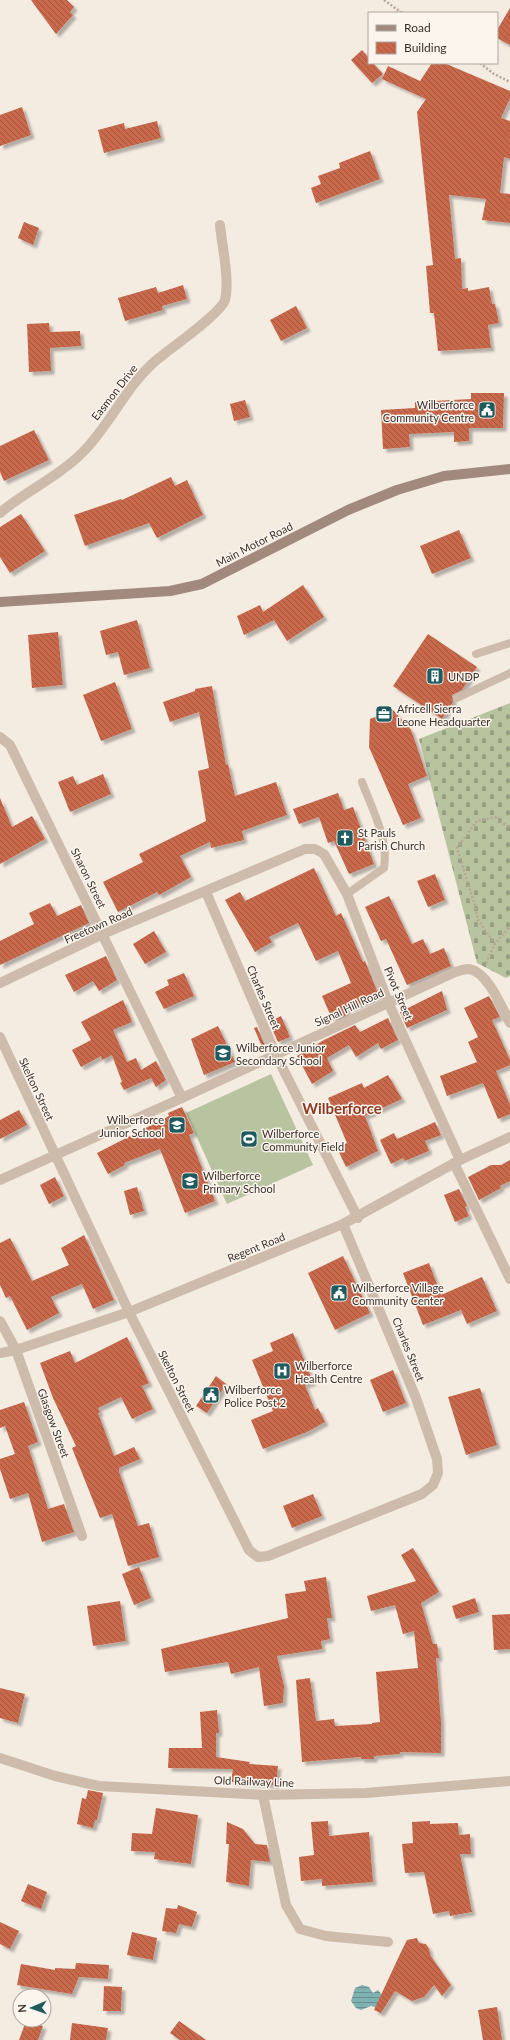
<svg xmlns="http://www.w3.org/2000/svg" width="510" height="2040" font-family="Lato,sans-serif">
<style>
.cemetery{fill:url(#cemetery-stones)}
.pitch{fill:#b8c4a0}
.water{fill:url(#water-rules)}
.building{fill:url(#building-back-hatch);filter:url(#shadow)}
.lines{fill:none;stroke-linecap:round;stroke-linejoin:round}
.path{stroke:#b9a596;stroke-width:2.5;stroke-dasharray:2 2;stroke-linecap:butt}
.service{stroke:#cdbbac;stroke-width:8}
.minor{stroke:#cdbbac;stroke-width:10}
.tertiary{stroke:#cdbbac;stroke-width:10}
.secondary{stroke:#a18a7d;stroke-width:10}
.labels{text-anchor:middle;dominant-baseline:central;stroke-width:3;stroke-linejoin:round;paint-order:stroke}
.street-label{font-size:11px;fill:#3b302b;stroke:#fbf5ee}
.poi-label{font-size:11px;fill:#3b302b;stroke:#fbf5ee;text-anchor:start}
.district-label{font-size:15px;font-weight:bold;fill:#8c3b22;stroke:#fbf5ee}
</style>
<defs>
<pattern id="cemetery-stones" width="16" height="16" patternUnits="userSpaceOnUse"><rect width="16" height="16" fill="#b8c4a0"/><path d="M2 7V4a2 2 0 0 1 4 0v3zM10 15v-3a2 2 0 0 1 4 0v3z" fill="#97a083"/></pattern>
<pattern id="water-rules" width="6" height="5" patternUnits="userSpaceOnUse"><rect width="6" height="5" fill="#7fb0b2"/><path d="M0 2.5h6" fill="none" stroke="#699091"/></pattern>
<pattern id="building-back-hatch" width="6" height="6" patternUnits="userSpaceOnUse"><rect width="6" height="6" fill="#c8694b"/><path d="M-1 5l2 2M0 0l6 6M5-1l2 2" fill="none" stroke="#a4573f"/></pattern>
<filter id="shadow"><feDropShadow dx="3.5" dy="3.5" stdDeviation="1" flood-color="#0004"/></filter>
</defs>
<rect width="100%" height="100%" fill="#f4ebe1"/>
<path class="cemetery" d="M510 703V976L506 978 477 963 419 739Z"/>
<path class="pitch" d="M271 1074 313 1165 227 1204 186 1113Z"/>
<path class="water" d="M362 1985 369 1987 373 1993 378 1990 382 1995 378 2008 371 2006 361 2010 356 2008 351 2001 355 1988Z"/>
<g class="building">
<path d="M31 0H67L74 7 70 12 73 15 56 34Z"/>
<path d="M510 8V45L497 38V30Z"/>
<path d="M362 50 369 58V63H373L383 74 372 83 351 60Z"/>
<path d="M432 63H444L510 91V98L501 118 510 121V159L504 157 500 193 510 194V223L482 220 486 199 449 195 455 259 461 258 462 289 468 288V291L489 287 492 304H495L499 323 488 325 491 348 438 351 434 313H430L426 266 433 265 417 112 426 99 382 79 388 66 420 81Z"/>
<path d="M22 107 31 135 0 146V115Z"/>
<path d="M157 121 161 138 104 153 98 130 124 123 125 129Z"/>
<path d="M370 151 380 179 316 203 311 188 321 184 318 176 340 168 339 163Z"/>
<path d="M24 222 39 228 33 245 18 238Z"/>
<path d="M183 285 187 299 162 306 163 310 125 321 118 298 156 287 158 293Z"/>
<path d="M296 306 307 328 281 341 270 320Z"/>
<path d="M49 323 50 332 80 331 81 346 50 348 51 371 29 372 27 324Z"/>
<path d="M471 393H504L503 428H469V441L454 442V432L409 434 410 447 383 449 381 410 415 408V402L471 399Z"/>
<path d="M245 400 250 417 234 421 230 404Z"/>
<path d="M34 430 49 460 4 481 0 472V446Z"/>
<path d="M171 477 175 486 187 480 203 515 157 538 149 523 85 546 74 515 121 499 122 500Z"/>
<path d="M21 514 45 551 10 573 0 557V527Z"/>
<path d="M459 530 471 558 432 574 420 546Z"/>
<path d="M303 585 324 617 287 641 274 620 244 635 237 616 260 605 263 612Z"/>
<path d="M137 620 150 668 124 675 118 652 106 655 100 631Z"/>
<path d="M58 632 63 685 32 688 28 635Z"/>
<path d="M428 634 477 667 462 690 452 695 453 702 442 719 393 686Z"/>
<path d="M115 682 132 729 101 741 83 695Z"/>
<path d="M212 686 226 765 228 764 235 796 276 782 287 815 242 831 244 840 211 848 210 842 180 856 191 877 159 895 157 892 118 912 103 882 143 862 139 854 206 821 198 771 209 768 199 712 170 722 163 702 195 691V689Z"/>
<path d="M393 710 411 730 427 776 408 784 421 818 403 825 369 747 370 719Z"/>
<path d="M103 774 111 794 70 812 58 782 73 776 77 785Z"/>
<path d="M338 793 344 810 353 807 374 864 349 874 334 841 328 843 319 817 299 824 293 809Z"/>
<path d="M0 798 12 827 32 816 45 839 0 864Z"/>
<path d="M314 868 336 916 341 913 363 962 365 961 379 996 346 1010 349 1014 333 1021 322 996 351 983 338 951 316 961 298 923 269 937 272 942 255 952 225 900 240 892 245 901Z"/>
<path d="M435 874 445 900 428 907 417 881Z"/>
<path d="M389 896 412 944 423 939 430 954 444 948 451 966 407 985 386 939 381 941 365 907Z"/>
<path d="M50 903 57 916 81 905 89 923 0 965V941L34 924 29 913Z"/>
<path d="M154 931 166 952 145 964 133 944Z"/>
<path d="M106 956 117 980 99 991 93 981 74 992 65 975Z"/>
<path d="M184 973 194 996 164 1009 155 992 169 985 167 980Z"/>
<path d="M442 991 447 1010 407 1028 400 1012Z"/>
<path d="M489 996 500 1017 492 1020 510 1060V1065L496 1071 510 1105V1114L498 1119 483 1083 447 1096 440 1076 477 1062 468 1042 478 1037 464 1008Z"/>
<path d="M123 1000 132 1022 113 1030 127 1062 136 1058 141 1070 156 1061 166 1080 156 1087 151 1078 124 1090 120 1083 122 1082 112 1055 102 1060 101 1056 81 1067 72 1050 91 1040 81 1022Z"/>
<path d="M281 1016 290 1037 278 1042 269 1022Z"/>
<path d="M388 1018 398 1040 381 1049 378 1043 356 1057 349 1045 327 1058 333 1071 312 1084 297 1056 324 1040 355 1025 360 1032Z"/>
<path d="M218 1026 235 1062 204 1075 191 1039Z"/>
<path d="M257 1027 266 1048 263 1049 254 1028Z"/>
<path d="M388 1075 402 1099 365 1116 378 1151 346 1167 337 1148 347 1143 328 1098 362 1083 364 1088Z"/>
<path d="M182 1107 194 1133 189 1135 215 1201 185 1213 160 1149 124 1163 125 1165 108 1174 97 1153 169 1116 168 1113Z"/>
<path d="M19 1110 27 1125 0 1139V1120Z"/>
<path d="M435 1122 441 1135 425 1141 429 1151 405 1161 403 1158 391 1164 380 1140 394 1133 397 1139Z"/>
<path d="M510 1160V1181L500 1186 501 1188 479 1200 468 1177 491 1165H501Z"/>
<path d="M55 1177 64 1196 49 1204 40 1185Z"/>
<path d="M137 1187 144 1211 130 1215 124 1191Z"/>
<path d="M459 1189 467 1206 465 1207 469 1216 455 1222 444 1195Z"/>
<path d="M84 1235 114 1300 93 1309 82 1284 51 1297 59 1313 27 1330 10 1296 6 1298 0 1285V1243L10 1238 32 1281 69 1265 61 1248Z"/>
<path d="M343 1256 370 1313 335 1330 308 1273Z"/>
<path d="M429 1263 441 1295 482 1277 497 1311 467 1324 461 1310 423 1325 403 1273Z"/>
<path d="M293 1333 313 1382 305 1385 315 1410 318 1408 325 1422 307 1432 263 1449 251 1420 273 1411 252 1360 273 1351 270 1343Z"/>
<path d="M127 1337 149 1383 142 1386 153 1409 132 1419 121 1397 98 1408 100 1412 98 1413 114 1456 134 1447 140 1459 119 1468V1472L138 1526 149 1523 159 1557 128 1566 112 1514 100 1518 72 1448 76 1446 53 1398 40 1363 70 1351 75 1363Z"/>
<path d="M393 1370 406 1403 383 1412 370 1380Z"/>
<path d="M216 1376 226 1384 207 1413 196 1406Z"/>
<path d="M480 1388 497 1445 466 1455 448 1397Z"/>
<path d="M24 1402 38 1442 28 1446 48 1509 64 1504 74 1532 42 1542 28 1493 10 1499 0 1469V1459L15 1454 5 1426 0 1428V1410Z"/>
<path d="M313 1494 322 1516 292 1528 283 1506Z"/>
<path d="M413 1548 439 1592 421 1603 433 1644H437L439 1658H436L441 1722V1753L400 1752V1754L374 1756V1759H361V1757L302 1762 296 1680 310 1678 316 1721 334 1719 335 1726 372 1724V1723L380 1722 376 1672 418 1668 414 1631 403 1634 395 1605 371 1611 367 1596 416 1581 401 1555Z"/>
<path d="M139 1567 151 1598 134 1605 122 1574Z"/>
<path d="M326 1577 332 1618H327L330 1639 321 1641 322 1649 277 1656 284 1686 283 1703 264 1706 259 1667 231 1674 228 1662 165 1672 161 1649 288 1618 285 1594 306 1591 304 1581Z"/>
<path d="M475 1598 479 1612 456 1619 452 1606Z"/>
<path d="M120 1601 126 1641 93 1646 87 1606Z"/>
<path d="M510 1614V1649L494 1650 492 1615Z"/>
<path d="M0 1688 25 1694 18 1723 0 1718Z"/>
<path d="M217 1710 219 1733H216V1757L250 1762 249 1764 278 1766 276 1785 231 1782 233 1769 168 1768 169 1748H202L200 1712Z"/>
<path d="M88 1790 103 1793 97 1820H95L93 1828 77 1824 82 1798 86 1799Z"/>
<path d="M156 1808 198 1815 191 1864 154 1859 155 1852 131 1851 132 1833 152 1834Z"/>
<path d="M328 1821 329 1836 369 1832 373 1882 322 1886V1879L301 1881 299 1857 314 1855 311 1822Z"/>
<path d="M430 1821V1824L458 1823 459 1835 470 1834 471 1854H460L472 1912 450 1916 449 1911 433 1914 424 1872 405 1873 402 1844 413 1843 412 1822Z"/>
<path d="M227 1822 243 1829 255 1844 267 1845 270 1862 251 1860 249 1886 226 1882 229 1844H226Z"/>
<path d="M28 1884 47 1892 41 1909 21 1901Z"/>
<path d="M178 1905 197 1912 192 1927 179 1924 176 1933 162 1931 166 1908 177 1909Z"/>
<path d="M0 1922 19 1931 10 1949 0 1944Z"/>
<path d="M132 1932 157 1938 153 1960 127 1955Z"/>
<path d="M417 1938 419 1943 426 1944 429 1949 430 1955 451 1985 442 1996 434 1985 424 1997 412 2001 395 1991 381 2013 374 2010 401 1952 407 1940Z"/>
<path d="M76 1963 109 1965 108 1979 79 1977 72 1994 17 1985 21 1964 55 1970V1968L75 1969Z"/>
<path d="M104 1986 122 1987 121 2011H103Z"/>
<path d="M497 2007 502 2040H483L478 2010Z"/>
<path d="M26 2021 43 2026 38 2040H19Z"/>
<path d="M179 2021 206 2040H180L170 2033Z"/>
<path d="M72 2023 108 2028 106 2040H70Z"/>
</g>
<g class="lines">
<g class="path">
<path d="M384 0 402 13"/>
<path d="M480 63 494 74 510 82"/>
<path d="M495 944 478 920 475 906 457 848 477 821 498 817 501 822 510 828"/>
<path d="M486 963 495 944 510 926"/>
</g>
<g class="service">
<path d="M476 654 510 643"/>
<path d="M457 698 510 673"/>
<path d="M347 894 384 868C389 839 372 809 362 782"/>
</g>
<g class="minor">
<path d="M0 513C25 491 57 478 81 454 108 428 124 390 152 364 166 351 221 314 225 300 230 280 222 246 220 225"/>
<path d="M0 737 10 745 182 1098"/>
<path d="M206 892 276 1055 358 1218"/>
<path d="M0 1037 129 1312 241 1534 249 1550 258 1557 268 1556 422 1494 433 1485 438 1473 437 1459 416 1398 343 1224"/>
<path d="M454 1163 510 1279"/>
<path d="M0 1180 182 1098 455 972C459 971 464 969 468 969 487 970 502 1008 510 1023"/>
<path d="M0 1321 16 1350 82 1536"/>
<path d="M0 1353 16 1350 129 1312 343 1224 460 1160"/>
<path d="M0 1758 55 1776 99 1786 263 1795 366 1793 510 1781"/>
<path d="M263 1795 286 1905 300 1929 326 1936 388 1942"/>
</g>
<path class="tertiary" d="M0 983 103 934 305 849H315L324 854 347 894 388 1002 460 1160 510 1137"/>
<path class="secondary" d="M0 602 170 591 202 584 348 510 397 490 444 476 510 469"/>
</g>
<defs>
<g id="civic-square" transform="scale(0.9)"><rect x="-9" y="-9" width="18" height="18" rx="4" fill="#1f5a5e" stroke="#fbf5ee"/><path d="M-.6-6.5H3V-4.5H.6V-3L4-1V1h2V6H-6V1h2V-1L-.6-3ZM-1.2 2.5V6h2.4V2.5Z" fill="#fff"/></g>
<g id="building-square" transform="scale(0.9)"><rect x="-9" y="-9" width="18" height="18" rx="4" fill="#1f5a5e" stroke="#fbf5ee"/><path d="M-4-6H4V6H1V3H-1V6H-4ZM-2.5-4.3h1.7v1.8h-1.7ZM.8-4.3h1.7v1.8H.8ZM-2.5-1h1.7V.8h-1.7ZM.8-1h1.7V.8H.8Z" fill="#fff"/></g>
<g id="office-square" transform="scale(0.9)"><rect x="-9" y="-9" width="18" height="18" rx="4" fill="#1f5a5e" stroke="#fbf5ee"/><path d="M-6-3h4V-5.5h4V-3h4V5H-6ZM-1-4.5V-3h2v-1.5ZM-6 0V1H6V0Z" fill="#fff"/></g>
<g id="church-square" transform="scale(0.9)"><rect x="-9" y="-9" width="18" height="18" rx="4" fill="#1f5a5e" stroke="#fbf5ee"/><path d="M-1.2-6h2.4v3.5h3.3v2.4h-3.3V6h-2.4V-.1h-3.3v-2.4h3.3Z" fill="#fff"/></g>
<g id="school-square" transform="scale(0.9)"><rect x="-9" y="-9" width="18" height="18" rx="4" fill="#1f5a5e" stroke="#fbf5ee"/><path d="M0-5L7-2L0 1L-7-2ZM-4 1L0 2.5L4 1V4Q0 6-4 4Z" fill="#fff"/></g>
<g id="stadium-square" transform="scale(0.9)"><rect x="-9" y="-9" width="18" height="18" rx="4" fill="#1f5a5e" stroke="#fbf5ee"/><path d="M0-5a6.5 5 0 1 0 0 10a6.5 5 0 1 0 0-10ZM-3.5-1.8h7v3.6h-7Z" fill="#fff"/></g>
<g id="hospital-square" transform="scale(0.9)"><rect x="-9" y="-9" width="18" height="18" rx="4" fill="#1f5a5e" stroke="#fbf5ee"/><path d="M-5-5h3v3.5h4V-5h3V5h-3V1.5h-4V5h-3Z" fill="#fff"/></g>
</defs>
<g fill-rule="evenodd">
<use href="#civic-square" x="487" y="410"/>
<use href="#building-square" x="435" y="676"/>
<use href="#office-square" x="384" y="714"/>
<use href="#church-square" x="345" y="838"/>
<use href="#school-square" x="223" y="1053"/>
<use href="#school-square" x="177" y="1125"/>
<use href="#stadium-square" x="249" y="1139"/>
<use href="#school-square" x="190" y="1181"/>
<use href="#civic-square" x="339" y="1293"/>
<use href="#hospital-square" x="282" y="1371"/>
<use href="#civic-square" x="211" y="1395"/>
</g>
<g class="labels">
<g class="street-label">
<text transform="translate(114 392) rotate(-52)">Easmon Drive</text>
<text transform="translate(254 544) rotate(-27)">Main Motor Road</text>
<text transform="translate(89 878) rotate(64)">Sharon Street</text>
<text transform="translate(98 925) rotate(-24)">Freetown Road</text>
<text transform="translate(399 993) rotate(67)">Pivot Street</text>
<text transform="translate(264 997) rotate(67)">Charles Street</text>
<text transform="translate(349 1007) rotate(-25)">Signal Hill Road</text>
<text transform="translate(37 1089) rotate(65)">Skelton Street</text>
<text transform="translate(256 1247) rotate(-22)">Regent Road</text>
<text transform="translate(409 1349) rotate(68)">Charles Street</text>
<text transform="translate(177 1381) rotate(63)">Skelton Street</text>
<text transform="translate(54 1423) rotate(70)">Glasgow Street</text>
<text transform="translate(254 1781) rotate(2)">Old Railway Line</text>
</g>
<g class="poi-label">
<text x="474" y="404" text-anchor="end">Wilberforce<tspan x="474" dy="13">Community Centre</tspan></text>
<text x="448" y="676">UNDP</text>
<text x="397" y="708">Africell Sierra<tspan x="397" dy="13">Leone Headquarter</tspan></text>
<text x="358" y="832">St Pauls<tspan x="358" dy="13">Parish Church</tspan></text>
<text x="236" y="1047">Wilberforce Junior<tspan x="236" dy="13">Secondary School</tspan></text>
<text x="164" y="1119" text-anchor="end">Wilberforce<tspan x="164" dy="13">Junior School</tspan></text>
<text x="262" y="1133">Wilberforce<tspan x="262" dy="13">Community Field</tspan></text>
<text x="203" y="1175">Wilberforce<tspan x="203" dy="13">Primary School</tspan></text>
<text x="352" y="1287">Wilberforce Village<tspan x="352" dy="13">Community Center</tspan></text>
<text x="295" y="1365">Wilberforce<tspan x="295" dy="13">Health Centre</tspan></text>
<text x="224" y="1389">Wilberforce<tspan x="224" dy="13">Police Post 2</tspan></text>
</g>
<g class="district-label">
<text x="342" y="1108">Wilberforce</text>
</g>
</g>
<rect x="368" y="12" width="130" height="52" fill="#fbf5ee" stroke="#aea6a0"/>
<rect x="376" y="25" width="20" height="6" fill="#a18a7d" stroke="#aea6a0"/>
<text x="404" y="32" font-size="12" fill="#3b302b">Road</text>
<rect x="376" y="42" width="20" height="12" fill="url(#building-back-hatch)" stroke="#aea6a0"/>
<text x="404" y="52" font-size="12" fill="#3b302b">Building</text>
<g transform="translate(32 2008) rotate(268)"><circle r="19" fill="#fbf5ee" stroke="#aea6a0"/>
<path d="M0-3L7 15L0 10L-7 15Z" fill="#1f5a5e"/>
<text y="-6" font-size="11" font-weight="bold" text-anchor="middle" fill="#3b302b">N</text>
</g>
</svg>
